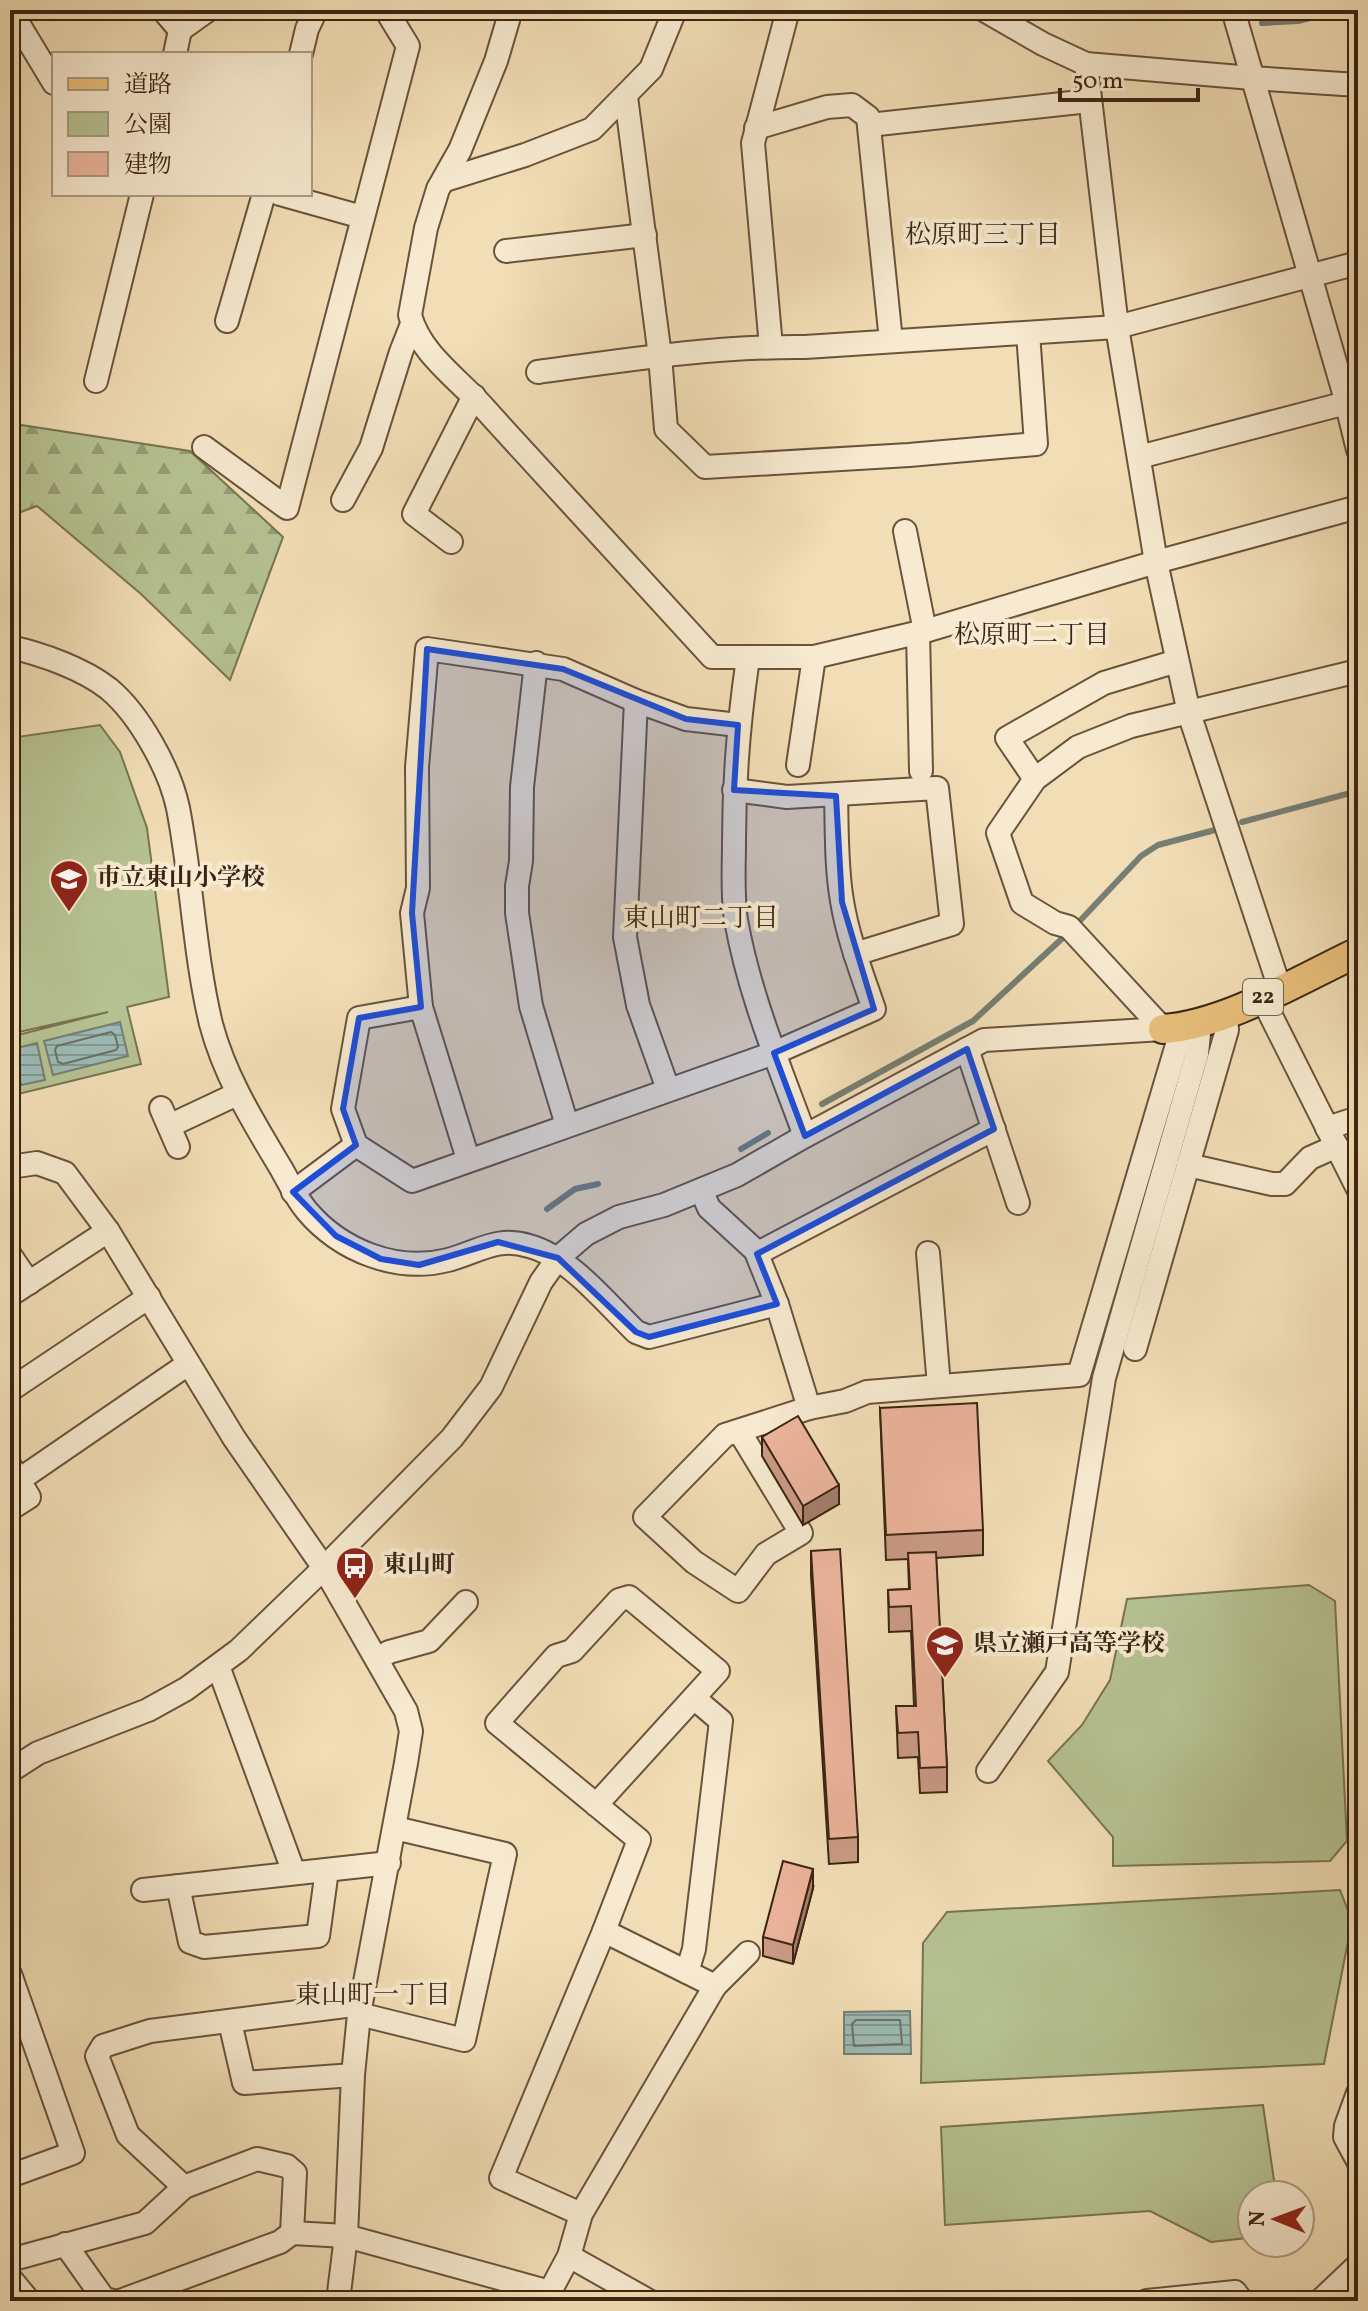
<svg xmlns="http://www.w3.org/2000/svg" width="1368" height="2311" font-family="Vollkorn,'Noto Serif JP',serif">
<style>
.forest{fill:url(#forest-firs);stroke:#787452;stroke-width:2}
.park{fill:#b6c292;stroke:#787452;stroke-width:2}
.water{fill:url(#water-rules);stroke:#757f74;stroke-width:2}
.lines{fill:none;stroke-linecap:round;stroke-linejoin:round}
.shore{stroke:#6c7064;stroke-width:2}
.stream{stroke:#757f74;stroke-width:6}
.minor-casing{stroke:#69533b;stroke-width:26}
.major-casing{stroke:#3b2512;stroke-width:32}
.minor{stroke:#f7ead0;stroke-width:22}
.major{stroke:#e9bf7b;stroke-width:28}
.wall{fill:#cb9b86;stroke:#3b2512;stroke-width:2}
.shaded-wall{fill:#a57e6d;stroke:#3b2512;stroke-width:2}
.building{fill:#ecb49c;stroke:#3b2512;stroke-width:2}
.marked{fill:#1d4ed8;fill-opacity:0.2;stroke:#1d4ed8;stroke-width:6;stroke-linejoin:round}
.labels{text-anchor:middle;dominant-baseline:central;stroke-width:8;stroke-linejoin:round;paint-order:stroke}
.shield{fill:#f7ead0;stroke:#73604b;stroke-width:2}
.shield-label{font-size:22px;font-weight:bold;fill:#3b2512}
.poi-label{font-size:24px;font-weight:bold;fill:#3b2512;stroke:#f7ead0;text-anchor:start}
.neighbourhood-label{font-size:26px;fill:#3b2512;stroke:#f7ead0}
</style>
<defs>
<pattern id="forest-firs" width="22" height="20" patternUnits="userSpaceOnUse" patternTransform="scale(2)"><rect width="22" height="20" fill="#b6c292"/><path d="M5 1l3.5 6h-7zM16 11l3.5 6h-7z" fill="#959d76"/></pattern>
<pattern id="water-rules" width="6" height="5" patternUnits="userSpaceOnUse" patternTransform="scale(2)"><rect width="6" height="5" fill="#9cbbb5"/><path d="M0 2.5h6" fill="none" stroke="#809892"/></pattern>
</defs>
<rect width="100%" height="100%" fill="#f2deb6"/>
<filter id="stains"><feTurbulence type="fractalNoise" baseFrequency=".0025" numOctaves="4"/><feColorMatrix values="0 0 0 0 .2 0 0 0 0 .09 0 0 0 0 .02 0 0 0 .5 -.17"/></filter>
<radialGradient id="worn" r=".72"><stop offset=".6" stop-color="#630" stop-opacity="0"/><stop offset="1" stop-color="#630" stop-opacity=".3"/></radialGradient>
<path class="forest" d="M10 417 15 424 190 451 283 537 230 680 141 594 37 506 10 516Z"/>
<g class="park">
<path d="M100 725 120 752 147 828 169 997 127 1007 141 1064 10 1096V1037L108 1012 10 1034V738Z"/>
<path d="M1309 1585 1335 1601 1347 1841 1330 1861 1113 1866V1837L1048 1761 1082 1725 1110 1680 1127 1599Z"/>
<path d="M1340 1890 1352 1921 1324 2064 921 2083 923 1943 947 1912Z"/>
<path d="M1263 2105 1275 2187 1271 2195H1252V2229L1247 2238 1211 2242 1150 2211 945 2225 941 2127Z"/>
</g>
<g class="water">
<path d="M120 1022 128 1056 53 1075 44 1041Z"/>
<path d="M37 1043 45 1080 21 1085 13 1049Z"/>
<path d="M910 2011 911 2054H844V2012Z"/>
</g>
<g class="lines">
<g class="shore">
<path d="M111 1032 115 1035 118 1047 116 1050 63 1064 58 1062 55 1050 57 1046Z"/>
<path d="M856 2020H900L902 2044 854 2046 852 2024Z"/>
</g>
<g class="stream">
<path d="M1262 23 1298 21 1343 10"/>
<path d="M1242 822 1358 791"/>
<path d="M1075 926 1141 856 1158 845 1215 830"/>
<path d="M822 1104 973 1021 1067 934"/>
<path d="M741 1149 768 1133"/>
<path d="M547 1209 575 1189 598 1184"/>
</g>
<g class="minor-casing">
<g id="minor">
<path d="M10 10 54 83"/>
<path d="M163 10 180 30 175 54"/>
<path d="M511 10 496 61 460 150 438 189 426 228 410 315C420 354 459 379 485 409 560 492 636 574 712 657H814L925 631 1156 562 1358 507"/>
<path d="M984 10 1043 44 1086 64 1252 78 1358 85"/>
<path d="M1233 10 1344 393 1358 450"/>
<path d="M180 30 208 10"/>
<path d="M301 54 307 29 316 10"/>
<path d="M1086 64 1117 327 1156 562 1189 713 1280 989"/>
<path d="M626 97 660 356 666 429 705 467 909 455 1036 444 1028 333"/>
<path d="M869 125 1089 101"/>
<path d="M756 128 827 107 852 105 868 117 891 341"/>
<path d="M445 180 525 155 592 129 651 69 675 10"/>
<path d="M280 194 362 217"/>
<path d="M506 251 645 235"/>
<path d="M227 321 264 194"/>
<path d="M771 347 753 143 788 10"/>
<path d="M538 372C626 360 716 346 805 347L1117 327 1358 263"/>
<path d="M96 381 142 194"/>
<path d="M204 447 287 508 408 46 386 10"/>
<path d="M1139 457 1346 403"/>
<path d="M343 500 371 448 401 352 412 324"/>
<path d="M905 531 925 631"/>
<path d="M451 542 414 514 474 396"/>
<path d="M918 632 921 771"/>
<path d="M10 647C42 654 84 669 109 689 140 715 170 770 178 808 192 880 194 953 211 1024 225 1077 254 1123 282 1170 290 1184 296 1198 307 1211 341 1251 397 1273 448 1260 478 1252 497 1236 529 1246 570 1257 606 1303 636 1332L649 1337 777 1304"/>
<path d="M748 658C739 719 734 779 734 841 734 867 732 895 736 920 749 994 779 1065 805 1136"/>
<path d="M536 663 522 787 521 861 517 886V913L531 1006 567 1125"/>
<path d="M636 701 625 937 638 1005 668 1089"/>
<path d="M798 765 814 657"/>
<path d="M1035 779 1007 738 1104 683 1177 661"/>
<path d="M734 790 787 797 937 788 952 924 855 954"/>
<path d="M1262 998 1358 1189"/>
<path d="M421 1007 359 1018 343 1109 356 1145 412 1181 774 1053 874 1009C862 974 848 938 842 901 836 866 837 831 836 796"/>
<path d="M1163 1029 1069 927 1055 923 1022 903 998 833 1035 779 1078 747 1131 726 1358 671"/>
<path d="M967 1049 1018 1203"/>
<path d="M161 1108 178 1147"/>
<path d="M169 1126 237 1094"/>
<path d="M1327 1128 1358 1118"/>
<path d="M468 1159 421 1007 412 913 418 888 417 767 427 649 563 669 636 701 686 719 738 725"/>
<path d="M1188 1165 1272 1184H1285L1310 1158 1337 1146"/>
<path d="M10 1167 37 1163 65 1173 108 1231 234 1438 324 1568 406 1711 411 1731 406 1763 359 2014 353 2075 346 2236 338 2301"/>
<path d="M701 1190 709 1208 758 1253 756 1252 777 1304 809 1408"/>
<path d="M293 1192 356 1145"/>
<path d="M758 1253 994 1129"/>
<path d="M928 1253 939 1386"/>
<path d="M10 1255 29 1283"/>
<path d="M10 1295 108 1231"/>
<path d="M1135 1349 1227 1030 1226 1013"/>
<path d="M10 1390 149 1297"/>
<path d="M739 1431 801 1533 766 1554 738 1591 694 1562 645 1517 725 1435 809 1408 845 1401 867 1392 1079 1375 1182 1028"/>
<path d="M10 1466 29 1497 10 1509"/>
<path d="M19 1480 188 1364"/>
<path d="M378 1659 389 1652 429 1641 466 1602"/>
<path d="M218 1666 294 1873"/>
<path d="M10 1771 38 1753 148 1710 186 1689 239 1650 324 1568 452 1438 491 1387 541 1282 558 1258 586 1234 619 1217 664 1205 737 1175 805 1136 984 1040 1163 1029"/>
<path d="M988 1771 1057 1672 1104 1378 1197 1054 1200 1023"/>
<path d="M596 1805 718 1671 629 1597 619 1600 572 1651 556 1656 497 1723 639 1840 604 1931"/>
<path d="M178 1886 190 1942 204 1947 318 1936 327 1870"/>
<path d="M143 1890 389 1863"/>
<path d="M687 1972 694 1949 721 1721 694 1698"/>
<path d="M10 1974 73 2153 10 2176"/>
<path d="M359 2014 464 2040 505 1854 395 1828"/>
<path d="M230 2022 244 2083 353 2075"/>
<path d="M1358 2093 1346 2126 1345 2137 1358 2161"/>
<path d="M184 2187 128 2135 97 2056 103 2046 150 2031 361 2004"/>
<path d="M581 2214 501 2178 604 1931 715 1986"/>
<path d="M292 2233 346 2236 550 2292"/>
<path d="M65 2244 104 2299 113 2301"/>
<path d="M569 2256 649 2301"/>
<path d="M10 2260 145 2223 184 2187 257 2159 287 2166 295 2173 292 2233 280 2242 120 2301"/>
<path d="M10 2278 29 2301"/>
<path d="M545 2301 569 2256 581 2214 715 1986 748 1953"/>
<path d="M1147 2301 1235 2292 1242 2301"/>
<path d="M1320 2301 1358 2265"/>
</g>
</g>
<g class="major-casing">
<path id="major" d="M1163 1029C1225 1025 1301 979 1358 952"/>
</g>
<use href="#minor" class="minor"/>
<use href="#major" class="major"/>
</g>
<g class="wall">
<path d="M880 1408 983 1530V1555L936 1558 947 1767V1792L920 1793 918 1757 898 1758 896 1706H914L911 1631 889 1632 888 1590 909 1589 908 1559 886 1560Z"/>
<path d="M762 1437 839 1504 803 1525 762 1456Z"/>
<path d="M811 1551 858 1837V1862L829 1864 811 1576Z"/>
<path d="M813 1888 793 1964 763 1956V1937Z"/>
</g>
<g class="shaded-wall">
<path d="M839 1485V1504L803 1525V1506Z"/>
<path d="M813 1869V1888L793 1964V1945Z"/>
</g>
<g class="building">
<path d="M977 1403 983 1530 886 1535 880 1408Z"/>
<path d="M798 1416 839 1485 803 1506 762 1437Z"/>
<path d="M840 1549 858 1837 829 1839 811 1551Z"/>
<path d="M936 1552 947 1767 920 1768 918 1732 898 1733 896 1706H916L911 1606 889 1607 888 1590 910 1589 908 1553Z"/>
<path d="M783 1861 813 1869 793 1945 763 1937Z"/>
</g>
<path class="marked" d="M427 649 563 669 686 719 738 725 734 790 836 796 842 902 874 1009 774 1053 805 1136 967 1049 994 1129 757 1254 777 1304 649 1337 636 1332 558 1258 498 1242 419 1265 381 1259 336 1236 293 1192 356 1145 343 1109 359 1018 421 1007 412 913Z"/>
<defs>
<g id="school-pin" transform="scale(2)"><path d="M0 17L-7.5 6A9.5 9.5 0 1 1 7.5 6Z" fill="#8f2418" stroke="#f7ead0"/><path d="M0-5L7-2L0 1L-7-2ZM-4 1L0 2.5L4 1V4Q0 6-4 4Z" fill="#fff"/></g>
<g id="bus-pin" transform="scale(2)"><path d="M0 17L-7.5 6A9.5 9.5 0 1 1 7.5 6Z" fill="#8f2418" stroke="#f7ead0"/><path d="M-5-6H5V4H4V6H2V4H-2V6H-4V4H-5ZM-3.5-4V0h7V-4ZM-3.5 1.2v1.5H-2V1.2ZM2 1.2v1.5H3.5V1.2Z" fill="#fff"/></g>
</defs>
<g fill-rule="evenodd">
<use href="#school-pin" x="69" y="879"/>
<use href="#bus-pin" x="355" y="1566"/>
<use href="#school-pin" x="945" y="1645"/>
</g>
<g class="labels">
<rect class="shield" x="1243" y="979" width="40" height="36" rx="6"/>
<g class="shield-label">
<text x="1263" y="997">22</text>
</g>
<g class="poi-label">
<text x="97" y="879">市立東山小学校</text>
<text x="383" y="1566">東山町</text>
<text x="973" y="1645">県立瀬戸高等学校</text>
</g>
<g class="neighbourhood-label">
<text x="983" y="236">松原町三丁目</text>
<text x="1032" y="636">松原町二丁目</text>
<text x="701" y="919">東山町二丁目</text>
<text x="373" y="1996">東山町一丁目</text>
</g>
</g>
<rect width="1368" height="2311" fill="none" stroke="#f2deb6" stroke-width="40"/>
<rect x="12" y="12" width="1344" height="2287" fill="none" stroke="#3b2512" stroke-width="4"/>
<rect x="20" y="20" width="1328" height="2271" fill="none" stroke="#3b2512" stroke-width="2"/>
<rect x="52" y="52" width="260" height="144" fill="#f7ead0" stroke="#ac9b84" stroke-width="2"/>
<rect x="68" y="78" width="40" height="12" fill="#e9bf7b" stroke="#ac9b84" stroke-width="2"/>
<text x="124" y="92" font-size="24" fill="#3b2512">道路</text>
<rect x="68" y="112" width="40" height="24" fill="#b6c292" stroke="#ac9b84" stroke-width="2"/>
<text x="124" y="132" font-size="24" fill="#3b2512">公園</text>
<rect x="68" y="152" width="40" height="24" fill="#ecb49c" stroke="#ac9b84" stroke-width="2"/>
<text x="124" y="172" font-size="24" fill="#3b2512">建物</text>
<g transform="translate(1276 2219) rotate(271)"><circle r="38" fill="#f7ead0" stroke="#ac9b84" stroke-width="2"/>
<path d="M0-6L14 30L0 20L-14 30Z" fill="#8f2418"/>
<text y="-12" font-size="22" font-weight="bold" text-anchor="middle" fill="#3b2512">N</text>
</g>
<path d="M1060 88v12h138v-12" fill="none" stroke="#3b2512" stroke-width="4"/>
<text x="1072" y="88" font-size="24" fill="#3b2512" stroke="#f7ead0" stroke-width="6" paint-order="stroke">50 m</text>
<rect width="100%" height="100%" filter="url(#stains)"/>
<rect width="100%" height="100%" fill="url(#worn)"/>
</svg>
